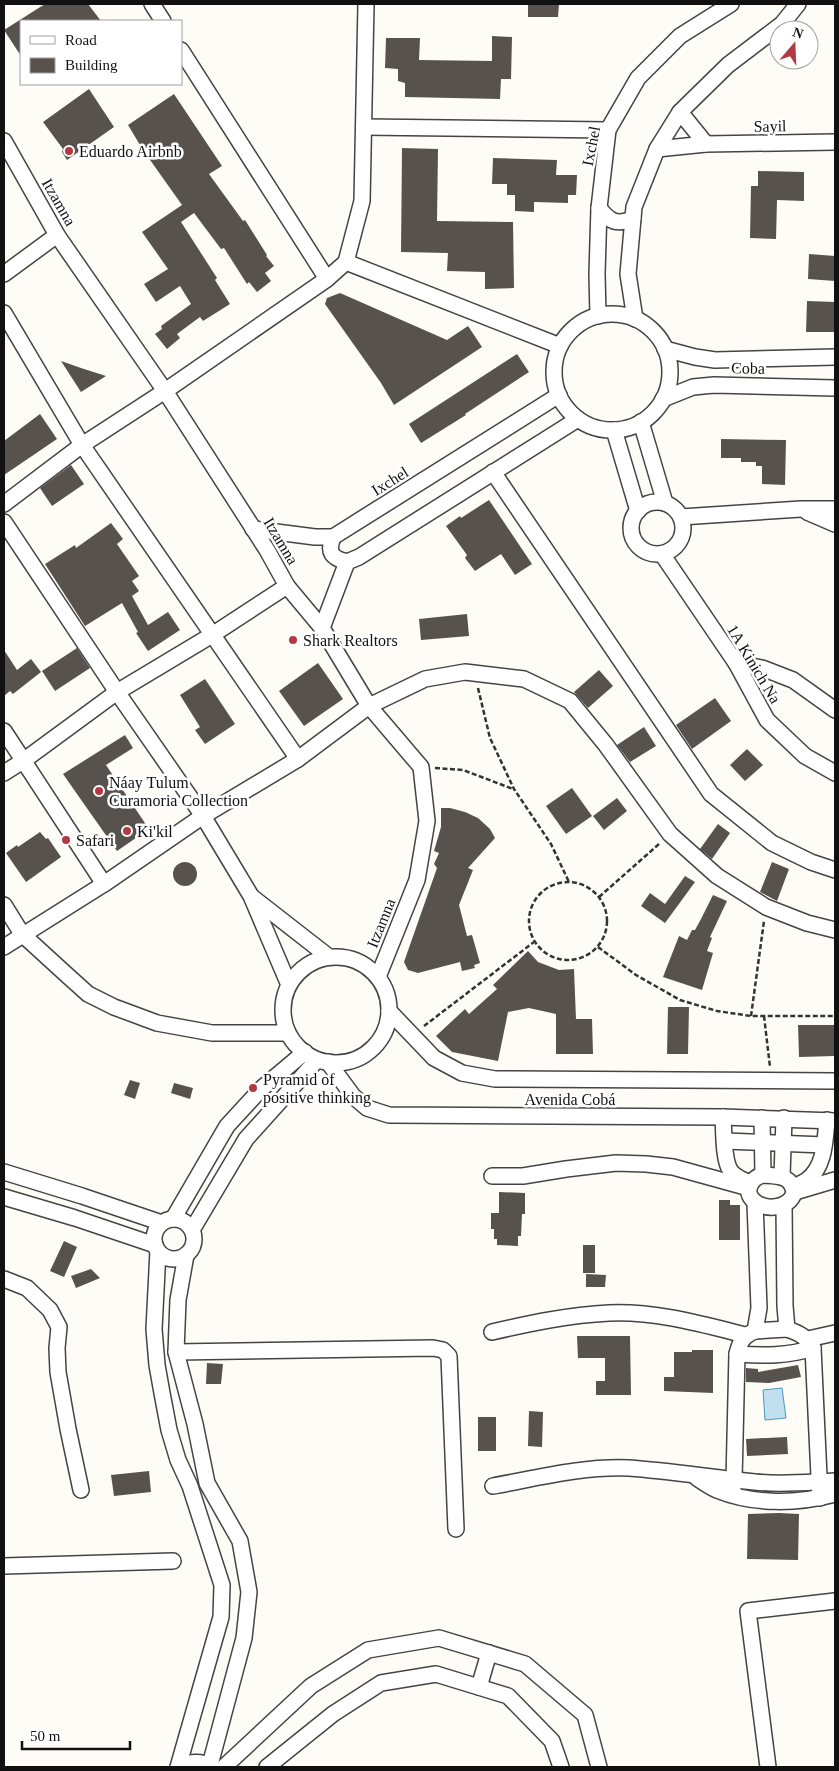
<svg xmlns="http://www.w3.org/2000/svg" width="839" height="1771" font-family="Georgia,serif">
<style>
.water{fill:#c0e0f0;stroke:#4f96bf}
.building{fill:#58524e}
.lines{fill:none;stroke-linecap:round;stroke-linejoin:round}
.minor-casing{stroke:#444;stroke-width:18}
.path{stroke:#333;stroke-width:2.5;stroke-dasharray:5 2.5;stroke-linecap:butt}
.minor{stroke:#fff;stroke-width:15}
.poi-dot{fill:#b23842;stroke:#fff;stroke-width:2}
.labels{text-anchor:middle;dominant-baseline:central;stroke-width:5;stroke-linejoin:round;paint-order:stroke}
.street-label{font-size:16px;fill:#111;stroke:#fff}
.poi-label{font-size:16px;fill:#111;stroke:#fff;text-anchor:start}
</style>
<rect width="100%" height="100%" fill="#fefcf6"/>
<path class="water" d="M782 1388 786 1418 765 1420 763 1390Z"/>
<g class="building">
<path d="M45 4H88L101 21H21V56L4 30Z"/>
<path d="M528 4H559L558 17H528Z"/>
<path d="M492 36 512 37 511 79H501L500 99 405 97V83L398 81V69L385 68 386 38H420L419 60 492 61Z"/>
<path d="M89 89 114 127 67 160 62 152 63 149 43 122Z"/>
<path d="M174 94 222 166 209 174 243 221 245 220 267 255 266 256 274 266 265 273 271 281 257 292 249 282 247 284 224 248 221 249 194 213 181 222 217 278 215 280 230 304 203 321 200 317 177 334 180 338 167 349 155 334 162 329 161 326 191 304 180 286 156 302 144 284 168 269 142 232 182 205 143 150 128 125Z"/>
<path d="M402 148 438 149 437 221 513 222 514 288 485 289V272L447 271 448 253 401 252Z"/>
<path d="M493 158 557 160 556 175H577L576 195H568V203L534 202V212L515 211V195H507V184H492Z"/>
<path d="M758 171 804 172V201L777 200 776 239 750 238 751 186H758Z"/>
<path d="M809 254 835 256V281L808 279Z"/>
<path d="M340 293 447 340 468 326 482 347 394 405 381 383 325 304 327 298Z"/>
<path d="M807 301 835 302V332H806Z"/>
<path d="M517 354 529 372 465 414 466 415 421 443 409 424Z"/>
<path d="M61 361 81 368 106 376 81 392Z"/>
<path d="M40 414 57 439 4 475V441Z"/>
<path d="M721 439 786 440 785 485 762 484V466H756V462H741V458H721Z"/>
<path d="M71 465 84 484 52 506 40 488Z"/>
<path d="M489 500 532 564 515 575 501 554 475 571 465 558 467 555 446 526 460 516 461 518Z"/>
<path d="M111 523 123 539 117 544 139 576 132 581 139 591 132 596 148 625 168 612 180 630 148 651 136 633 138 632 122 603 85 626 45 564 75 545 76 548Z"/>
<path d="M467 614 469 636 421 640 419 619Z"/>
<path d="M77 648 90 668 55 691 42 671Z"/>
<path d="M4 650 17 670 31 659 41 672 13 694 10 691 4 696Z"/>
<path d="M318 663 343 699 304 726 279 691Z"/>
<path d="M599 670 613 686 588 708 574 692Z"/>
<path d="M205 679 235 724 205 744 195 730 200 727 180 695Z"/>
<path d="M715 698 731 721 692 749 676 725Z"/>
<path d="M644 727 656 746 630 762 617 745Z"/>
<path d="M125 735 133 748 106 765 149 829 117 851 63 774Z"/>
<path d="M747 749 763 765 745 781 730 765Z"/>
<path d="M572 788 592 816 566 834 546 806Z"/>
<path d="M617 798 627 811 604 830 593 816Z"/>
<path d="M441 808H450L465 812 478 818 490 829 495 838 468 868 473 870 459 905 467 936 472 935 480 963 474 965 475 968 462 971 460 962 418 973 408 970 404 962 437 868 434 864 439 853 434 851 441 827Z"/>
<path d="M718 824 730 833 712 859 700 849Z"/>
<path d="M40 832 46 839 48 838 61 857 26 882 6 853 17 845 18 847Z"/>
<path d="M772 862 789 869 777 901 760 892Z"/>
<circle cx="185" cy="874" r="12"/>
<path d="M685 876 695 882 665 923 641 906 650 893 665 904Z"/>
<path d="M713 895 727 901 710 937 712 938 707 951 713 953 702 990 663 977 679 936 687 940 692 930H695L701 919Z"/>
<path d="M528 951 538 962 559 970 574 969 576 1019H592L593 1054H556V1014L529 1008 508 1012 498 1061 452 1052 436 1036 465 1009 469 1014 497 989 493 985Z"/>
<path d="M668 1007H689L688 1054H667Z"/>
<path d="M798 1025H835V1056L799 1057Z"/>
<path d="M130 1080 140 1083 135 1099 124 1095Z"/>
<path d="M174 1083 193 1088 190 1099 171 1093Z"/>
<path d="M499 1192 525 1193V1214H522L521 1236H518V1246L497 1245V1239H494V1229H491V1213H499Z"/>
<path d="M719 1200H730V1205H740V1240H719Z"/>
<path d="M64 1241 77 1247 64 1277 50 1271Z"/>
<rect x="583" y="1245" width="12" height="28"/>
<path d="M91 1269 100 1278 76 1288 71 1276Z"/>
<path d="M586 1274 606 1275 605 1287H586Z"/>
<path d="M577 1336H630L631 1395H596V1381H605V1358H578Z"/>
<path d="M692 1350H713V1393L664 1391V1377H674V1352H692Z"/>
<path d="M207 1363 223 1364 221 1384H206Z"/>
<path d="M798 1365 801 1377 769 1383 746 1382V1368L758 1369V1372Z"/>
<path d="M529 1411 543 1412 542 1447 528 1446Z"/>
<rect x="478" y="1417" width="18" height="34"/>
<path d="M787 1437 788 1454 747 1456 746 1439Z"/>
<path d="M149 1471 151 1492 114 1496 111 1475Z"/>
<path d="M779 1513 799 1514 798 1560 747 1559 748 1514Z"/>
</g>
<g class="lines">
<g class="minor-casing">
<g id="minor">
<path d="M152 4 163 21"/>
<path d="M181 50 327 279"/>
<path d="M680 112 706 144"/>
<path d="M364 127 608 130"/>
<path d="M4 141 57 235 165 391 267 550 287 586 322 628 369 706 421 767 427 821 417 880 378 977"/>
<path d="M657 149 706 144 835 142"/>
<path d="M599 208C610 222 616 225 633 219"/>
<path d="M346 262 560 346"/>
<path d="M4 274 57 235"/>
<path d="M4 313 82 445 298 759"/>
<circle cx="612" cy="372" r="58"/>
<path d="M598 316 597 274 599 208 608 130 638 78 680 36 731 4"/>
<path d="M635 319 628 274 634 207 657 149 680 112 728 65 782 24 798 4"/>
<path d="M665 349 695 357 715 360 835 357"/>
<path d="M663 399 693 387 714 385 835 388"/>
<path d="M641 422 665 503"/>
<path d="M614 430 638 511"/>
<path d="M493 472 711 794 772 843 811 862 835 870"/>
<circle cx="657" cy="528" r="26"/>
<path d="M4 504 82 445 165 391 327 279 346 262 362 201 366 4"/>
<path d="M807 512 835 524"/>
<path d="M681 517 801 509H835"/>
<path d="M4 522 117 692 203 816 251 896 289 985"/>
<path d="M253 529 315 537H333L559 395"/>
<path d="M333 537C327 553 332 558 347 562"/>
<path d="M662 554 736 663 767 720 805 756 835 773"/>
<path d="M322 628 347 562 359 557 578 419"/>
<path d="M736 663 762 668 793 680 835 710"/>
<path d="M4 731 104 884"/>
<path d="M4 773 23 761 117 692 212 635 287 586"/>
<path d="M252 897 329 957"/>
<path d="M4 905 22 934 68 976 88 994 114 1007 157 1023 212 1033H288"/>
<path d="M4 947 104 884 203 816 298 759 369 706 425 679 465 672 524 679 570 701 606 745 670 834 717 876 766 907 807 923 835 930"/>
<circle cx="336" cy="1010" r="53"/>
<path d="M389 1011 434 1058 462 1073 495 1079 835 1081"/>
<path d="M328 1062 353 1096 367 1108 389 1115 723 1117 835 1121"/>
<path d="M723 1117C724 1131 723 1158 730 1170 734 1177 743 1180 750 1183"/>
<path d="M762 1118 763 1175"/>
<path d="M725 1141 824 1145"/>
<path d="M4 1172 82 1196 162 1223"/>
<path d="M763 1175C777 1176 792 1175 794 1193 789 1209 765 1211 754 1201 743 1192 751 1178 763 1175Z"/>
<path d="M492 1176H523L566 1169 616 1163 646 1164 673 1167 749 1188"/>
<path d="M782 1176 784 1118"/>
<path d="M793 1187C798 1185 803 1183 807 1180 825 1167 825 1140 827 1120"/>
<path d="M798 1191 835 1180"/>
<path d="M4 1197 75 1218 155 1245"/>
<path d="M784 1205 785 1306 787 1329C799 1333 807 1337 813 1348L820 1498"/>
<path d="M173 1219 227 1126 261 1089 305 1052"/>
<circle cx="174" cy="1239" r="20"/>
<path d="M192 1230 246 1139 317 1060"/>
<path d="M158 1251 154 1329 157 1365 162 1393 169 1430 178 1460 190 1486 222 1585 221 1617 178 1767"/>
<path d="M186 1255 178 1300 176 1352 195 1424 207 1483 240 1541 249 1592 244 1638 210 1765"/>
<path d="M4 1279 27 1288 50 1310 59 1327 57 1348 58 1372 68 1429 81 1490"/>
<path d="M755 1331 787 1329"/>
<path d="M492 1332C531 1323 569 1315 609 1313 655 1311 701 1324 745 1335"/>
<path d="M808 1339 835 1333"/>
<path d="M176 1352 433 1348 443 1350 449 1356 456 1529"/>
<path d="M737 1354C764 1356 788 1356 813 1348"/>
<path d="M697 1478C703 1482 710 1487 717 1490 754 1505 797 1504 835 1494"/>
<path d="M493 1486C537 1478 584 1466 629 1468 671 1471 713 1478 755 1482 782 1485 809 1482 835 1481"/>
<path d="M732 1494 734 1480 737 1354C740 1341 743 1336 755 1331L759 1308 755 1203"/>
<path d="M4 1566 173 1561"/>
<path d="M479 1687 489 1653"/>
<path d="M180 1767C190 1761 202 1761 212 1767"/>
<path d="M224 1767 311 1686 368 1650 439 1638 525 1664 585 1715 599 1767"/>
<path d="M267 1767 333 1714 381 1683 436 1674 508 1696 552 1741 561 1767"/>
<path d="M768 1767 748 1611 835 1601"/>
</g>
</g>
<g class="path">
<path d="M478 688 490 738 514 789 551 844 569 882"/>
<path d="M435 768 463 770 513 789"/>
<circle cx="568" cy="921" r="39"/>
<path d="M599 897 659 844"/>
<path d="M598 947 636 975 680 1000 717 1011 751 1016H835"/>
<path d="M751 1016 764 921"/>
<path d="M764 1016 770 1067"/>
<path d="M424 1026 534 942"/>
</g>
<use href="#minor" class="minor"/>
</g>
<g class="poi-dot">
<circle cx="69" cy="151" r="5"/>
<circle cx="293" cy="640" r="5"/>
<circle cx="99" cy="791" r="5"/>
<circle cx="127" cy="831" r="5"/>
<circle cx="66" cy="840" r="5"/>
<circle cx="253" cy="1088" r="5"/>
</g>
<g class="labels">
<g class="street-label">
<text transform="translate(770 126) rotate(-1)">Sayil</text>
<text transform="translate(591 146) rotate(-79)">Ixchel</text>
<text transform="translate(59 202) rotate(60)">Itzamna</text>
<text transform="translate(748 368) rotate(1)">Coba</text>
<text transform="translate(390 481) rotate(-32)">Ixchel</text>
<text transform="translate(281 541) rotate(59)">Itzamna</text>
<text transform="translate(754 664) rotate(59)">1A Kinich Na</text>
<text transform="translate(381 923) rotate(-68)">Itzamna</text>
<text x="570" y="1099">Avenida Cobá</text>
</g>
<g class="poi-label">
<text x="79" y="151">Eduardo Airbnb</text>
<text x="303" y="640">Shark Realtors</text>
<text x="109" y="782">Náay Tulum<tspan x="109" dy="18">Curamoria Collection</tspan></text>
<text x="137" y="831">Ki'kil</text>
<text x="76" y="840">Safari</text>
<text x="263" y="1079">Pyramid of<tspan x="263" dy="18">positive thinking</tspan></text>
</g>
</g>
<rect width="839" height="1771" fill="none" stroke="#111111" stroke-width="10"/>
<rect x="20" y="20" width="162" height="65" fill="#ffffff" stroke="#a0a0a0"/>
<rect x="30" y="36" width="25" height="8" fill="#ffffff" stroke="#a0a0a0"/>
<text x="65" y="45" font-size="15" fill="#111111">Road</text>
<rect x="30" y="58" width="25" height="15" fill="#58524e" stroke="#a0a0a0"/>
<text x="65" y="70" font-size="15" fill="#111111">Building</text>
<g transform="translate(794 45) rotate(19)"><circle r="24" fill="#ffffff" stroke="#a0a0a0"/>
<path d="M0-4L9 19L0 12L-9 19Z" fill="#b23842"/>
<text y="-8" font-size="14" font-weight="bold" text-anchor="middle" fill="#111111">N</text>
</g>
<path d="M22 1741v8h108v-8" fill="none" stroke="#111111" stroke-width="2.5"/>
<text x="30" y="1741" font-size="15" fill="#111111" stroke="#ffffff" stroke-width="4" paint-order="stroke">50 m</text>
</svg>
